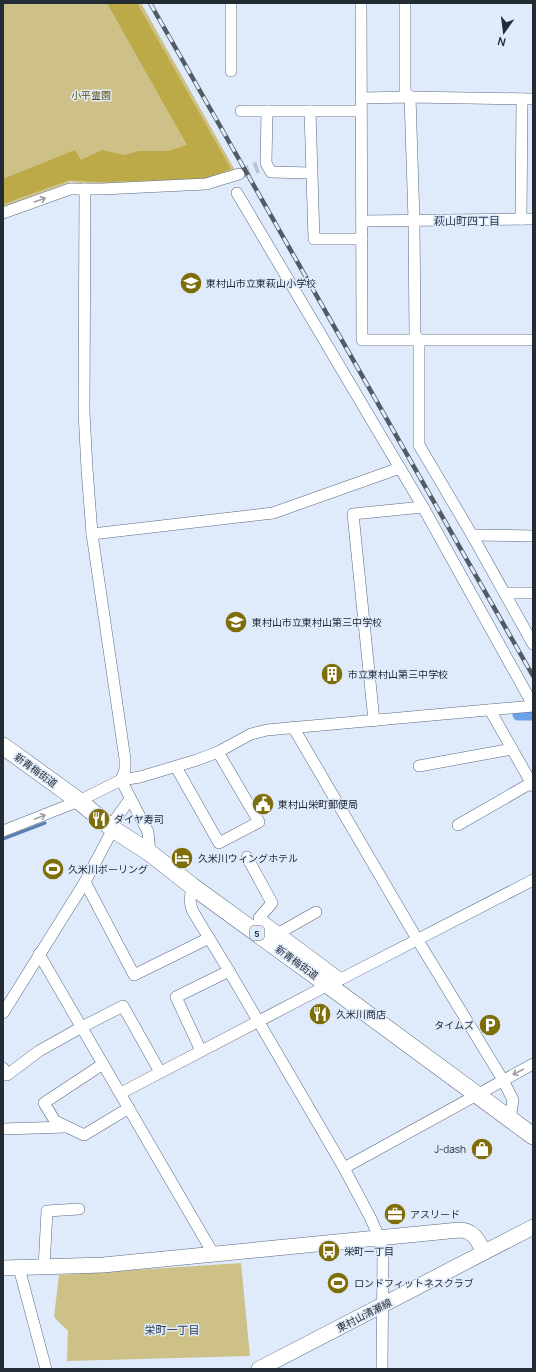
<svg xmlns="http://www.w3.org/2000/svg" width="536" height="1372" font-family="Manrope,'Noto Sans JP',sans-serif">
<style>
.green{fill:#cdc187}
.forest{fill:#bca948}
.lines{fill:none;stroke-linecap:round;stroke-linejoin:round}
.stream{stroke:#577fb3;stroke-width:3}
.canal{stroke:#6da3e9;stroke-width:11}
.street-tunnel{stroke:#b9c4d2;stroke-width:11;stroke-dasharray:11 5.5;stroke-linecap:butt}
.street-casing{stroke:#596a81;stroke-width:12}
.secondary-casing{stroke:#596a81;stroke-width:16}
.primary-casing{stroke:#596a81;stroke-width:18}
.street{stroke:#fff;stroke-width:11}
.secondary{stroke:#fff;stroke-width:15}
.primary{stroke:#fff;stroke-width:17}
.rail-casing{stroke:#525b65;stroke-width:4.5}
.rail{stroke:#dfeafa;stroke-width:3;stroke-dasharray:9;stroke-linecap:butt}
.oneway{stroke:#9ca0a4}
.labels{text-anchor:middle;dominant-baseline:central;stroke-width:3;stroke-linejoin:round;paint-order:stroke}
.shield{fill:#dfeafa;stroke:#5b646f;stroke-width:1}
.shield-label{font-size:9px;font-weight:bold;fill:#232b34}
.park-label{font-size:10px;fill:#5c4f00;stroke:#dfeafa}
.poi-label{font-size:10px;fill:#232b34;stroke:#dfeafa;text-anchor:start}
.street-label{font-size:10px;fill:#232b34;stroke:#dfeafa}
.neighbourhood-label{font-size:11px;fill:#2b3b4f;stroke:#dfeafa}
</style>
<rect width="100%" height="100%" fill="#dfeafa"/>
<g class="green">
<path d="M3 3H141L236 172 205 181 98 185 70 182 3 207Z"/>
<path d="M241 1263 250 1356 67 1361 68 1331 54 1317 59 1275Z"/>
</g>
<path class="forest" d="M107 3H137L231 169 204 179 99 182 70 180 3 204V179L75 150 81 160 102 150 125 155 139 151H168L187 145Z"/>
<g class="lines">
<path class="stream" d="M3 839 45 823"/>
<path class="canal" d="M518 715H533"/>
<path class="street-tunnel" d="M239 174 258 167"/>
<g class="street-casing">
<g id="street">
<path d="M361 3 362 340H533"/>
<path d="M405 3V92L410 97 414 220 415 335 419 340V445L472 535 533 644"/>
<path d="M231 71V3"/>
<path d="M361 98 410 97 533 99"/>
<path d="M241 111H361"/>
<path d="M267 111 266 163 271 172 311 173"/>
<path d="M310 111 314 239H362"/>
<path d="M85 189 84 412 87 469 92 534 125 759V770L121 780 148 832 150 853"/>
<path d="M237 193 423 507 533 705"/>
<path d="M3 213 70 189H102L206 184 239 174"/>
<path d="M521 219 522 99"/>
<path d="M362 221 533 219"/>
<path d="M92 534 273 513 400 468"/>
<path d="M472 535 533 536"/>
<path d="M505 593H533"/>
<path d="M490 710 533 786"/>
<path d="M374 721 353 514 423 507"/>
<path d="M293 727 417 939 503 1080 513 1100 510 1120"/>
<path d="M419 766 512 749"/>
<path d="M176 767 219 843 259 822 218 752"/>
<path d="M458 825 531 783"/>
<path d="M110 827 130 799"/>
<path d="M3 831 79 801 121 780 140 777 197 760 218 752 251 734 267 730 533 706"/>
<path d="M247 857 272 903 259 918 341 979"/>
<path d="M85 882 134 975 209 938"/>
<path d="M192 886 190 901 192 910 229 971 344 1168 370 1217 379 1237 383 1254 382 1369"/>
<path d="M279 933 316 912"/>
<path d="M39 954 214 1255"/>
<path d="M3 1013 85 882 113 829"/>
<path d="M201 1051 176 997 229 971"/>
<path d="M103 1064 44 1103 55 1121 84 1135 129 1108"/>
<path d="M3 1068 7 1075 39 1051 82 1027 123 1006 160 1072"/>
<path d="M121 1093 328 985 341 979 533 880"/>
<path d="M3 1129 66 1127"/>
<path d="M344 1168 533 1064"/>
<path d="M19 1268 46 1369"/>
<path d="M44 1268 47 1211 79 1209"/>
</g>
</g>
<g class="secondary-casing">
<g id="secondary">
<path d="M3 1268 103 1265 459 1230C474 1230 478 1241 484 1252"/>
<path d="M259 1369 533 1227"/>
</g>
</g>
<g class="primary-casing">
<path id="primary" d="M3 746 79 801 113 829 150 853 192 886 328 985 533 1136"/>
</g>
<use href="#street" class="street"/>
<use href="#secondary" class="secondary"/>
<use href="#primary" class="primary"/>
<g class="rail-casing">
<path id="rail" d="M150 3 533 676"/>
</g>
<use href="#rail" class="rail"/>
</g>
<defs><path id="oneway-shaft" d="M-6 0H5M1.5-3L5.5 0L1.5 3" fill="none" stroke-width="1.6" stroke-linecap="round" stroke-linejoin="round"/></defs>
<g class="oneway">
<use href="#oneway-shaft" transform="translate(40 200) rotate(-20)"/>
<use href="#oneway-shaft" transform="translate(40 817) rotate(-22)"/>
<use href="#oneway-shaft" transform="translate(518 1072) rotate(152)"/>
</g>
<defs>
<g id="school-disc" transform="scale(1.15)"><circle r="9.5" fill="#7e6e0a" stroke="#dfeafa"/><path d="M0-5L7-2L0 1L-7-2ZM-4 1L0 2.5L4 1V4Q0 6-4 4Z" fill="#fff"/></g>
<g id="building-disc" transform="scale(1.15)"><circle r="9.5" fill="#7e6e0a" stroke="#dfeafa"/><path d="M-4-6H4V6H1V3H-1V6H-4ZM-2.5-4.3h1.7v1.8h-1.7ZM.8-4.3h1.7v1.8H.8ZM-2.5-1h1.7V.8h-1.7ZM.8-1h1.7V.8H.8Z" fill="#fff"/></g>
<g id="civic-disc" transform="scale(1.15)"><circle r="9.5" fill="#7e6e0a" stroke="#dfeafa"/><path d="M-.6-6.5H3V-4.5H.6V-3L4-1V1h2V6H-6V1h2V-1L-.6-3ZM-1.2 2.5V6h2.4V2.5Z" fill="#fff"/></g>
<g id="restaurant-disc" transform="scale(1.15)"><circle r="9.5" fill="#7e6e0a" stroke="#dfeafa"/><path d="M-5-6h1v4h1v-4h1v4h1v-4h1v5L-1.5 .5V6h-2V.5L-5-1ZM5-6V6H3V1.5H1.5Q1.5-4 5-6Z" fill="#fff"/></g>
<g id="hotel-disc" transform="scale(1.15)"><circle r="9.5" fill="#7e6e0a" stroke="#dfeafa"/><path d="M-6-4.5h1.5V1H6V5H4.5V3h-9V5H-6ZM-4 0a1.8 1.8 0 1 1 3.6 0ZM.5 0V-2.5h3Q6-2.5 6 0Z" fill="#fff"/></g>
<g id="stadium-disc" transform="scale(1.15)"><circle r="9.5" fill="#7e6e0a" stroke="#dfeafa"/><path d="M0-5a6.5 5 0 1 0 0 10a6.5 5 0 1 0 0-10ZM-3.5-1.8h7v3.6h-7Z" fill="#fff"/></g>
<g id="parking-disc" transform="scale(1.15)"><circle r="9.5" fill="#7e6e0a" stroke="#dfeafa"/><path d="M-3.5-5.5H1a3.5 3.5 0 0 1 0 7H-1V5.5H-3.5ZM-1-3.4V-.6H.8a1.4 1.4 0 0 0 0-2.8Z" fill="#fff"/></g>
<g id="shop-disc" transform="scale(1.15)"><circle r="9.5" fill="#7e6e0a" stroke="#dfeafa"/><path d="M-5-2.5h2.3a2.7 3.5 0 0 1 5.4 0H5L5.5 6h-11ZM-1.5-2.5h3a1.5 2.3 0 0 0-3 0Z" fill="#fff"/></g>
<g id="office-disc" transform="scale(1.15)"><circle r="9.5" fill="#7e6e0a" stroke="#dfeafa"/><path d="M-6-3h4V-5.5h4V-3h4V5H-6ZM-1-4.5V-3h2v-1.5ZM-6 0V1H6V0Z" fill="#fff"/></g>
<g id="bus-disc" transform="scale(1.15)"><circle r="9.5" fill="#7e6e0a" stroke="#dfeafa"/><path d="M-5-6H5V4H4V6H2V4H-2V6H-4V4H-5ZM-3.5-4V0h7V-4ZM-3.5 1.2v1.5H-2V1.2ZM2 1.2v1.5H3.5V1.2Z" fill="#fff"/></g>
</defs>
<g fill-rule="evenodd">
<use href="#school-disc" x="191" y="283"/>
<use href="#school-disc" x="236" y="622"/>
<use href="#building-disc" x="332" y="674"/>
<use href="#civic-disc" x="263" y="804"/>
<use href="#restaurant-disc" x="99" y="819"/>
<use href="#hotel-disc" x="182" y="858"/>
<use href="#stadium-disc" x="53" y="869"/>
<use href="#restaurant-disc" x="320" y="1014"/>
<use href="#parking-disc" x="490" y="1025"/>
<use href="#shop-disc" x="482" y="1149"/>
<use href="#office-disc" x="395" y="1214"/>
<use href="#bus-disc" x="329" y="1251"/>
<use href="#stadium-disc" x="338" y="1283"/>
</g>
<g class="labels">
<rect class="shield" x="250" y="926" width="14" height="14" rx="3"/>
<g class="shield-label">
<text x="257" y="933">5</text>
</g>
<g class="park-label">
<text x="91" y="95">小平霊園</text>
</g>
<g class="poi-label">
<text x="206" y="283">東村山市立東萩山小学校</text>
<text x="252" y="622">東村山市立東村山第三中学校</text>
<text x="348" y="674">市立東村山第三中学校</text>
<text x="278" y="804">東村山栄町郵便局</text>
<text x="114" y="819">ダイヤ寿司</text>
<text x="198" y="858">久米川ウィングホテル</text>
<text x="68" y="869">久米川ボーリング</text>
<text x="336" y="1014">久米川商店</text>
<text x="474" y="1025" text-anchor="end">タイムズ</text>
<text x="466" y="1149" text-anchor="end">J-dash</text>
<text x="410" y="1214">アスリード</text>
<text x="344" y="1251">栄町一丁目</text>
<text x="354" y="1283">ロンドフィットネスクラブ</text>
</g>
<g class="street-label">
<text transform="translate(36 770) rotate(36)">新青梅街道</text>
<text transform="translate(297 962) rotate(36)">新青梅街道</text>
<text transform="translate(364 1315) rotate(-27)">東村山清瀬線</text>
</g>
<g class="neighbourhood-label">
<text x="467" y="220">萩山町四丁目</text>
<text x="172" y="1329">栄町一丁目</text>
</g>
</g>
<rect width="536" height="1372" fill="none" stroke="#232b34" stroke-width="8"/>
<g transform="translate(504 32) rotate(194)" stroke="#dfeafa" stroke-width="3" paint-order="stroke">
<path d="M0-3L7 15L0 10L-7 15Z" fill="#232b34"/>
<text y="-6" font-size="11" font-weight="bold" text-anchor="middle" fill="#232b34">N</text>
</g>
</svg>
